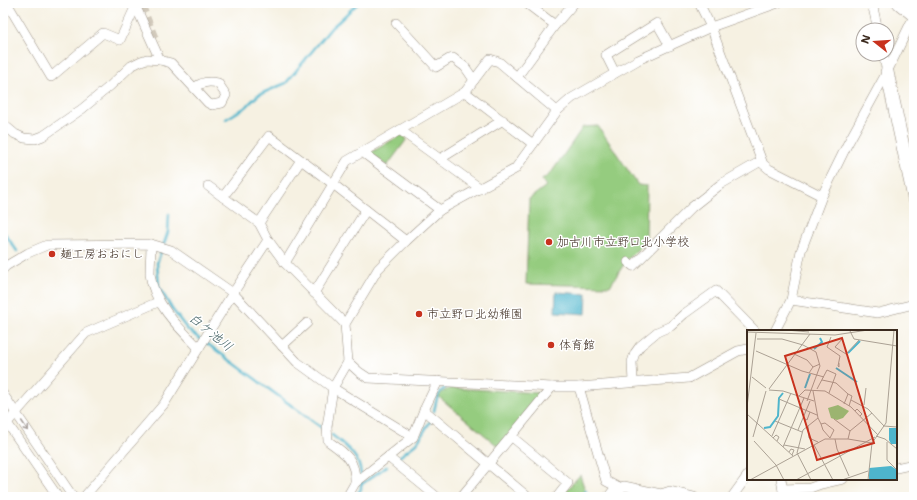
<svg xmlns="http://www.w3.org/2000/svg" width="917" height="500" font-family="'Shantell Sans','Klee One',sans-serif">
<style>
.green{fill:#95cc7f;stroke:#687b4e}
.water{fill:#4eb5cc;stroke:#447075}
.lines{fill:none;stroke-linecap:round;stroke-linejoin:round}
.stream{stroke:#4eb5cc;stroke-width:2.5}
.street-tunnel{stroke:#d1c9bb;stroke-width:9;stroke-dasharray:9 4.5;stroke-linecap:butt}
.street-casing{stroke:#988e80;stroke-width:10}
.secondary-casing{stroke:#988e80;stroke-width:14}
.street{stroke:#fff;stroke-width:9}
.secondary{stroke:#fff;stroke-width:13}
.oneway{stroke:#a79f9a}
.poi-dot{fill:#c8321e;stroke:#fff;stroke-width:1.5}
.labels{text-anchor:middle;dominant-baseline:central;stroke-width:3;stroke-linejoin:round;paint-order:stroke}
.poi-label{font-size:12px;fill:#3b2a1e;stroke:#fff;text-anchor:start}
.water-label{font-size:13px;font-style:italic;fill:#436264;stroke:#fff}
.inset-river{fill:none;stroke:#4eb5cc;stroke-width:2}
.inset-road{fill:none;stroke:#aba194;stroke-width:1}
.view{fill:#c8321e;fill-opacity:0.15;stroke:#c8321e;stroke-width:2}
.inset-edge{fill:none;stroke:#3b2a1e;stroke-width:2}
</style>
<rect width="100%" height="100%" fill="#fff"/>
<filter id="ink" filterUnits="userSpaceOnUse"><feTurbulence type="fractalNoise" baseFrequency=".025" numOctaves="2"/><feDisplacementMap in="SourceGraphic" scale="8" xChannelSelector="R" yChannelSelector="G"/><feConvolveMatrix kernelMatrix="1 2 1 2 8 2 1 2 1" color-interpolation-filters="sRGB"/></filter>
<filter id="wash" filterUnits="userSpaceOnUse"><feTurbulence type="fractalNoise" baseFrequency=".012" numOctaves="4" result="noise"/><feDisplacementMap in="SourceGraphic" scale="16" xChannelSelector="R" yChannelSelector="G"/><feGaussianBlur stdDeviation="0.9" result="paint"/><feColorMatrix in="noise" values="0 0 0 0 0 0 0 0 0 0 0 0 0 0 0 0 0 1.4 0 .05"/><feComposite in="paint" operator="in"/></filter>
<g filter="url(#wash)">
<rect width="100%" height="100%" fill="#f6f1e2"/>
<g class="green">
<path d="M598 126 638 185 647 186 646 241 626 261 610 286 526 284 529 199 546 186 542 180 551 173 583 127Z"/>
<path d="M401 135 407 139 387 166 370 153Z"/>
<path d="M450 388 541 393 542 394 499 447 439 397 441 393Z"/>
<path d="M580 475 585 490 579 497H566L569 494 566 491Z"/>
</g>
<path class="water" d="M556 292 587 294 586 314 555 312Z"/>
<g class="lines">
<g class="stream">
<path d="M141 3 143 12"/>
<path d="M141 5 142 11"/>
<path d="M226 119 246 107 258 95 286 83 332 27C342 20 349 10 359 3"/>
<path d="M169 214 168 232 157 263 159 287 172 309 187 329 201 340"/>
<path d="M3 231 17 251"/>
<path d="M205 342 322 428"/>
<path d="M434 411C437 398 437 392 449 385"/>
<path d="M332 435C346 446 360 456 361 475"/>
<path d="M399 457 417 443 431 420"/>
<path d="M362 484 387 466"/>
<path d="M355 497 361 489V482"/>
<path d="M581 497 586 491"/>
</g>
</g>
</g>
<g filter="url(#ink)">
<g class="lines">
<path class="street-tunnel" d="M141 5 156 43"/>
<g class="street-casing">
<g id="street">
<path d="M7 3 51 77 103 33 120 40 137 3"/>
<path d="M526 3 555 25"/>
<path d="M699 3 711 27 763 164 769 169 822 196"/>
<path d="M872 3 878 30"/>
<path d="M136 7 160 60"/>
<path d="M396 23 436 67 449 59 453 58 465 67 474 80"/>
<path d="M883 54 887 72"/>
<path d="M615 73 606 55 657 23 670 46"/>
<path d="M517 77 555 25 574 3"/>
<path d="M465 92 490 59 499 62 557 111"/>
<path d="M3 124 15 134 24 138 35 139 43 136 82 109 110 86 131 66 141 61 147 59 160 60 171 63 208 103 212 105 222 103 226 95 218 83C208 81 202 82 194 88"/>
<path d="M400 130 481 189"/>
<path d="M362 152 440 210"/>
<path d="M440 159 503 120"/>
<path d="M208 186 223 197"/>
<path d="M259 223 301 160"/>
<path d="M151 244C151 254 150 264 150 274 153 303 179 328 198 347"/>
<path d="M628 262 633 266 692 207 721 184 761 161"/>
<path d="M285 263 347 161 465 92 533 144"/>
<path d="M3 269 6 266 28 253 47 245 151 244 171 250 233 293 297 362 333 388 413 437"/>
<path d="M314 293 366 210"/>
<path d="M791 300 878 313 914 304"/>
<path d="M345 324 285 263 268 240 259 223 223 197 269 136 333 184 406 241"/>
<path d="M775 331 791 300 801 251 822 196 847 145 887 72 914 16"/>
<path d="M282 346 307 323"/>
<path d="M348 362 359 372 368 378 552 387H579L689 378 738 351 748 349"/>
<path d="M633 382 632 362 635 353 640 346 657 332 671 326 684 314 716 291 755 331"/>
<path d="M579 387 606 481 619 488 621 497"/>
<path d="M3 394 73 497"/>
<path d="M424 410 528 497"/>
<path d="M3 417 58 497"/>
<path d="M7 423 86 333 158 302"/>
<path d="M512 437 568 483 557 497"/>
<path d="M388 457 437 497"/>
<path d="M896 468 914 464"/>
<path d="M781 479 784 497"/>
<path d="M355 483C356 460 345 453 328 441L327 427 333 388 348 362 345 324 378 269 406 241 440 210 515 169 557 111 572 98 638 60 711 27 778 3"/>
<path d="M619 488 624 486 661 494 670 491 694 497"/>
<path d="M783 489 810 488 821 484 843 479"/>
<path d="M84 497 164 404 233 293 268 240"/>
<path d="M347 497 355 483 413 437 424 410 438 381"/>
<path d="M461 497 552 387"/>
<path d="M608 497 616 487"/>
<path d="M732 497 748 475"/>
</g>
</g>
<g class="secondary-casing">
<g id="secondary">
<path d="M899 3 914 15"/>
<path d="M887 72 914 198"/>
</g>
</g>
<use href="#street" class="street"/>
<use href="#secondary" class="secondary"/>
</g>
<defs><path id="oneway-shaft" d="M-6 0H5M1.5-3L5.5 0L1.5 3" fill="none" stroke-width="1.6" stroke-linecap="round" stroke-linejoin="round"/></defs>
<use class="oneway" href="#oneway-shaft" transform="translate(25 426) rotate(56)"/>
</g>
<g class="poi-dot">
<circle cx="549" cy="242" r="4"/>
<circle cx="52" cy="254" r="4"/>
<circle cx="419" cy="314" r="4"/>
<circle cx="551" cy="345" r="4"/>
</g>
<g class="labels">
<g class="poi-label">
<text x="557" y="242">加古川市立野口北小学校</text>
<text x="60" y="254">麺工房おおにし</text>
<text x="427" y="314">市立野口北幼稚園</text>
<text x="559" y="345">体育館</text>
</g>
<g class="water-label">
<text transform="translate(211 332) rotate(39)">白ケ池川</text>
</g>
</g>
<g transform="translate(747 330)">
<rect width="150" height="150" fill="#f6f1e2"/>
<path d="M91 75 102 81 96 88 90 90 84 88 81 78Z" fill="#95cc7f"/>
<path d="M142 98H150V114H144L142 110ZM144 136 150 140V150H122V138Z" fill="#4eb5cc"/>
<path class="inset-river" d="M67 19 75 12 73 8M101 23 113 11M89 38 110 52M58 58 63 44M17 98 23 97 31 86 32 68 36 63"/>
<path class="inset-road" d="M39 0 62 2M103 1 107 9 150 16M0 2 88 5 121 0M84 7 80 17 93 26 91 36 92 37V33M96 8 88 17 99 24 112 10M10 9H35L56 15 69 22 73 36 60 71M9 21 55 41 77 47M47 24 60 30 66 37M62 43 66 37 73 34M5 47 19 58M75 50 89 53 101 64 97 74M22 59 63 4M70 59 80 40 89 44 82 63M22 60 36 61 67 71M66 61 71 88 74 94 76 100 83 108 87 100 78 93 74 94M101 64 105 66 102 76M52 66 58 60 78 61 104 77 131 105M32 69 70 85M104 70 121 79 137 96 150 97M117 75 119 58M0 77 9 3M108 81 110 79 115 84 113 86M0 84 46 126M56 88 60 90 63 82M87 89 103 101M28 91 55 102M61 96 62 108 71 112M51 100 63 71M25 106 44 63M129 106 138 109 150 119M6 107 19 61M26 108 29 105 32 107 30 111M88 109 90 119 102 146M101 109 103 101 125 83M7 111 29 135 37 150M140 112V130L150 140M37 115 58 119M67 115 86 150M36 117 57 68M42 122 44 119 47 120 45 125M3 150 78 109H101L125 113M49 150 128 107M64 150 50 123 56 100 71 88M95 150 121 141M121 150 125 113 139 93 147 0"/>
<path class="view" d="M95 8 127 113 70 130 38 26Z"/>
<rect width="150" height="150" class="inset-edge"/>
</g>
<rect width="917" height="500" fill="none" stroke="#fff" stroke-width="16"/>
<g transform="translate(875 42) rotate(287)"><circle r="19" fill="#ffffff" stroke="#b1aaa5"/>
<path d="M0-3L7 15L0 10L-7 15Z" fill="#c8321e"/>
<text y="-6" font-size="11" font-weight="bold" text-anchor="middle" fill="#3b2a1e">N</text>
</g>
</svg>
